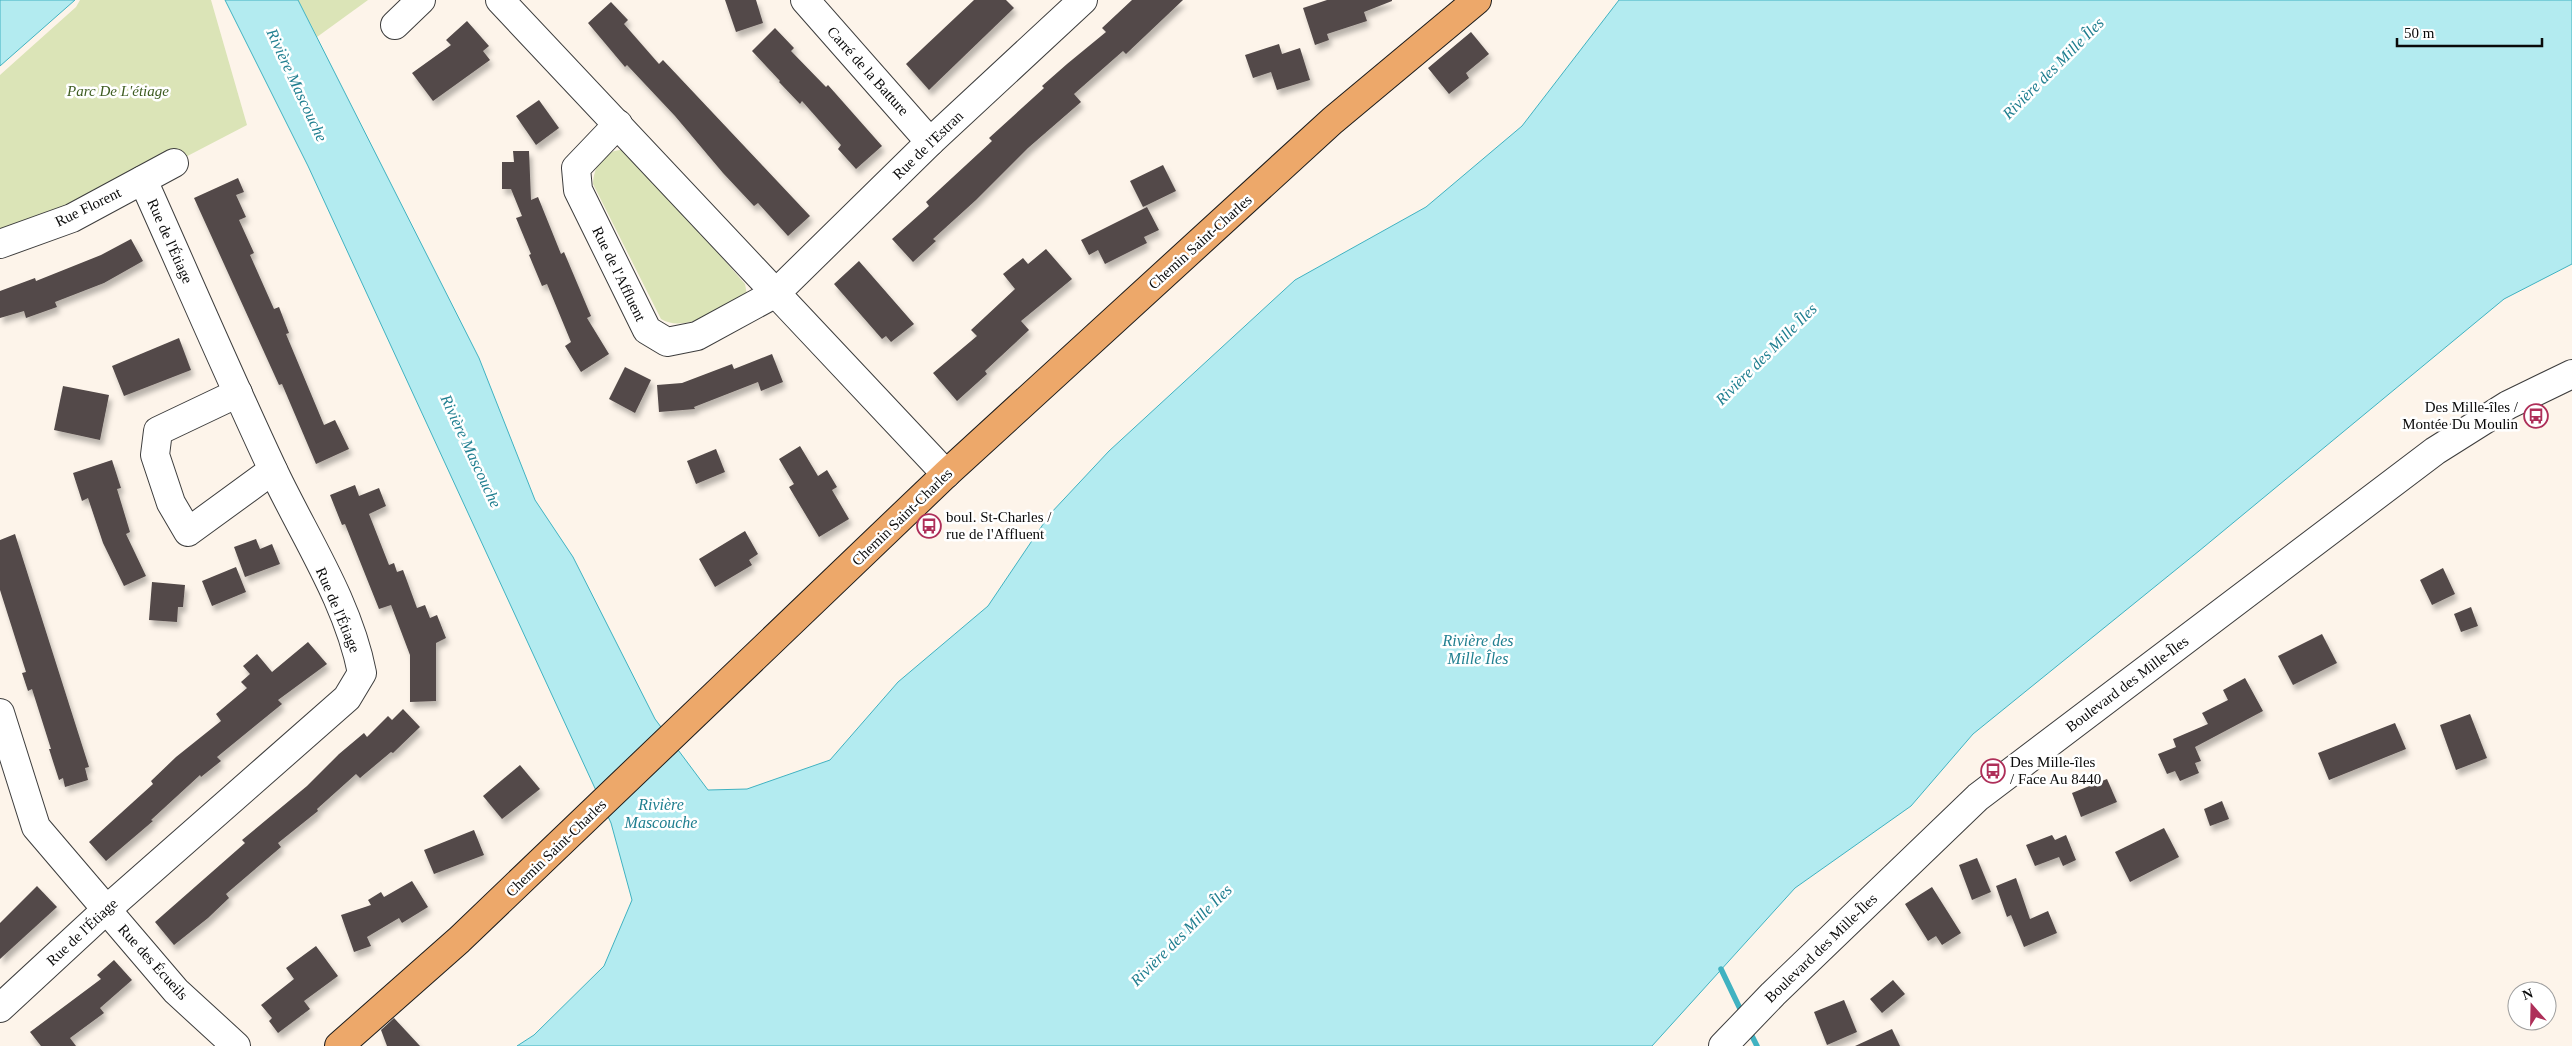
<svg xmlns="http://www.w3.org/2000/svg" width="2572" height="1046" font-family="'Times New Roman',serif">
<style>
.green{fill:#dbe4b7}
.water{fill:#b3ebf0;stroke:#40b2c1}
.lines{fill:none;stroke-linecap:round;stroke-linejoin:round}
.stream{stroke:#40b2c1;stroke-width:5.5}
.building{fill:#524948;filter:url(#shadow)}
.minor-casing{stroke:#3d3d3d;stroke-width:30}
.major-casing{stroke:#1b1b1b;stroke-width:30}
.minor{stroke:#fff;stroke-width:28}
.major{stroke:#eda86a;stroke-width:28}
.labels{text-anchor:middle;dominant-baseline:central;stroke-width:5;stroke-linejoin:round;paint-order:stroke}
.street-label{font-size:15px;fill:#0a0a0a;stroke:#fff}
.park-label{font-size:15px;font-style:italic;fill:#3e5c21;stroke:#fff}
.poi-label{font-size:15px;fill:#0a0a0a;stroke:#fff;text-anchor:start}
.water-label{font-size:16px;font-style:italic;fill:#207f90;stroke:#fff}
</style>
<defs>
<filter id="shadow"><feDropShadow dx="3" dy="5.5" stdDeviation="2.5" flood-color="#0004"/></filter>
</defs>
<rect width="100%" height="100%" fill="#fdf4ea"/>
<g class="green">
<path d="M80 0H211L247 125 174 163 0 244V75L76 7Z"/>
<path d="M298 0H368L317 37Z"/>
<path d="M620 150 630 151 745 284 747 295 744 300C721 310 683 333 661 319L593 184C594 167 602 152 620 150Z"/>
</g>
<g class="water">
<path d="M0 0H75L0 66Z"/>
<path d="M225 0H298L479 358 535 500 573 557 655 719 708 790 747 789 830 760 898 682 988 606 1050 514 1109 451 1295 280 1426 207 1522 126 1619 0H2572V264L2504 299 2199 551 1973 734 1911 806 1795 888 1652 1046H517L534 1035 604 966 632 900 611 823 308 166Z"/>
</g>
<g class="lines">
<g class="stream">
<path d="M1721 969 1743 1015"/>
<path d="M1749 1030 1757 1046"/>
</g>
</g>
<g class="building">
<path d="M725 0H756L763 23 736 32Z"/>
<path d="M974 0H1006L1014 8 929 90 906 64Z"/>
<path d="M1132 0H1183L1126 54 1123 51 1074 94 1081 102 1028 148 976 200 933 239 936 241 913 262 892 239 929 206 926 202 992 141 989 138 1044 88 1042 86 1067 64 1106 32 1102 28Z"/>
<path d="M1327 0H1392V1L1364 12 1367 21 1327 34 1329 40 1315 45 1303 8Z"/>
<path d="M611 2 628 20 624 24 659 64 663 60 810 216 788 236 758 203 754 206 723 173 675 116 627 65 625 67 588 23Z"/>
<path d="M467 21 489 46 483 51 490 60 433 101 412 73 451 45 446 40Z"/>
<path d="M775 28 794 48 791 51 826 87 828 85 882 146 856 169 838 149 841 145 802 101 800 104 779 82 780 81 752 51Z"/>
<path d="M1471 32 1489 54 1466 73 1469 78 1449 94 1428 68Z"/>
<path d="M1279 44 1282 54 1300 48 1310 80 1277 90 1271 72 1253 78 1245 55Z"/>
<path d="M539 100 559 128 536 145 516 116Z"/>
<path d="M513 151H529L531 200 538 197 561 254 564 252 591 316 587 318 609 354 581 372 565 346 571 342 547 284 542 286 529 255 531 254 516 218 522 216 511 189H502V162H514Z"/>
<path d="M1163 165 1176 191 1143 207 1130 181Z"/>
<path d="M238 178 244 192 236 195 246 217 239 220 254 253 250 255 274 309 279 307 289 333 286 334 324 425 335 420 349 449 316 464 282 384 279 385 194 198Z"/>
<path d="M1147 207 1159 230 1144 237 1147 243 1105 264 1098 250 1089 255 1081 240Z"/>
<path d="M131 239 143 261 104 283 55 302 57 307 26 318 24 311 0 318V291L35 278 36 281 101 255Z"/>
<path d="M1046 249 1072 279 1021 321 1029 330 985 371 987 374 957 401 933 373 977 336 971 330 1015 289 1003 274 1023 258 1028 264Z"/>
<path d="M859 261 914 324 891 342 886 336 882 339 834 284Z"/>
<path d="M179 338 191 370 124 396 112 366Z"/>
<path d="M772 354 783 382 761 391 758 382 694 407 695 409 659 412 657 385 682 383 732 364 734 369Z"/>
<path d="M625 367 651 380 635 413 609 399Z"/>
<path d="M63 386 109 395 100 440 54 430Z"/>
<path d="M800 446 818 476 827 470 837 487 832 490 849 519 819 537 789 487 794 484 779 459Z"/>
<path d="M716 449 725 472 696 484 687 461Z"/>
<path d="M112 460 121 488 117 489 130 532 126 534 146 576 124 586 103 543 88 498 82 501 73 473Z"/>
<path d="M355 485 359 496 379 488 386 506 369 514 389 565 394 563 397 572 403 570 417 608 425 605 430 618 437 615 446 638 436 643V701L410 702V655L391 605 379 609 345 524 342 525 330 495Z"/>
<path d="M745 531 758 554 749 560 752 565 715 587 699 559Z"/>
<path d="M15 534 89 767 85 768 88 780 65 787 63 778 59 780 49 749H51L32 689 28 691 22 673 26 672 0 590V540Z"/>
<path d="M256 539 260 549 272 544 280 564 245 577 234 547Z"/>
<path d="M236 567 246 592 212 606 202 581Z"/>
<path d="M2443 568 2455 594 2432 605 2420 580Z"/>
<path d="M152 582 185 585 183 607H178L177 622 149 620Z"/>
<path d="M2471 607 2478 626 2461 632 2454 614Z"/>
<path d="M2322 634 2337 663 2293 685 2278 656Z"/>
<path d="M308 642 327 664 278 700 282 704 217 757 221 761 201 777 200 775 151 820 153 821 106 861 89 842 153 784 151 781 176 757 221 721 216 714 247 688 241 682 250 674 243 666 257 654 272 672Z"/>
<path d="M2245 678 2263 711 2195 747 2201 761 2195 763 2199 773 2180 781 2175 771 2167 774 2158 754 2176 747 2173 739 2208 724 2202 713 2228 700 2223 690Z"/>
<path d="M403 709 420 727 393 753 391 752 360 778 356 774 317 809 318 811 278 843 281 847 226 894 229 898 208 918 174 945 155 922 245 843 242 840 307 786 339 754 364 733 367 737 388 716 392 720Z"/>
<path d="M2470 714 2487 758 2456 770 2440 725Z"/>
<path d="M2395 723 2406 749 2329 780 2318 753Z"/>
<path d="M520 765 540 789 502 819 483 796Z"/>
<path d="M2107 779 2117 802 2081 817 2072 793Z"/>
<path d="M2222 801 2229 819 2210 826 2204 809Z"/>
<path d="M2164 828 2179 857 2130 882 2115 852Z"/>
<path d="M474 830 484 855 434 874 424 850Z"/>
<path d="M2052 835 2055 840 2066 835 2076 860 2063 866 2059 857 2035 866 2026 845Z"/>
<path d="M1977 858 1991 892 1972 900 1959 865Z"/>
<path d="M2016 878 2030 919 2048 911 2057 933 2024 947 2011 915 2007 917 1996 886Z"/>
<path d="M412 881 428 907 402 923 399 918 367 937 371 946 354 952 341 915 371 905 368 900 381 892 384 897Z"/>
<path d="M37 886 57 907 0 959V923Z"/>
<path d="M1932 887 1961 933 1942 945 1936 936 1928 941 1905 904Z"/>
<path d="M316 946 338 976 304 1001 310 1009 278 1033 269 1021 272 1018 261 1005 294 979 286 968Z"/>
<path d="M114 960 132 980 100 1008 104 1013 70 1038 76 1046H41L30 1032 101 979 97 975Z"/>
<path d="M1893 980 1905 994 1882 1013 1870 999Z"/>
<path d="M1844 1000 1857 1032 1827 1045 1814 1012Z"/>
<path d="M394 1018 420 1046H387L381 1030Z"/>
<path d="M1892 1029 1900 1046H1855Z"/>
</g>
<g class="lines">
<g class="minor-casing">
<g id="minor">
<path d="M500 0 946 474"/>
<path d="M805 0 930 142"/>
<path d="M395 25 421 0"/>
<path d="M618 124 576 168 578 190 647 330 667 342 697 336 776 293 930 142 1083 0"/>
<path d="M0 244 72 218 174 163"/>
<path d="M238 393 158 431 155 455 171 503 188 532 273 470"/>
<path d="M0 713 36 827 176 991 236 1046"/>
<path d="M0 1008 106 910 347 698 362 673C348 601 304 536 273 470 228 374 186 276 143 180"/>
<path d="M1723 1046 1773 994 1978 797 2435 451 2508 405 2572 374"/>
</g>
</g>
<g class="major-casing">
<path id="major" d="M339 1046 459 940 946 474 1332 121 1477 0"/>
</g>
<use href="#minor" class="minor"/>
<use href="#major" class="major"/>
</g>
<defs>
<g id="bus-ring" transform="scale(1.25)"><circle r="9.5" fill="#fff" stroke="#ae2f59" stroke-width="1.5"/><path d="M-5-6H5V4H4V6H2V4H-2V6H-4V4H-5ZM-3.5-4V0h7V-4ZM-3.5 1.2v1.5H-2V1.2ZM2 1.2v1.5H3.5V1.2Z" fill="#ae2f59"/></g>
</defs>
<g fill-rule="evenodd">
<use href="#bus-ring" x="2536" y="416"/>
<use href="#bus-ring" x="929" y="526"/>
<use href="#bus-ring" x="1993" y="771"/>
</g>
<g class="labels">
<g class="street-label">
<text transform="translate(868 71) rotate(48)">Carré de la Batture</text>
<text transform="translate(928 145) rotate(-44)">Rue de l'Estran</text>
<text transform="translate(88 207) rotate(-26)">Rue Florent</text>
<text transform="translate(170 241) rotate(66)">Rue de l'Étiage</text>
<text transform="translate(1200 242) rotate(-42)">Chemin Saint-Charles</text>
<text transform="translate(619 274) rotate(64)">Rue de l'Affluent</text>
<text transform="translate(902 517) rotate(-44)">Chemin Saint-Charles</text>
<text transform="translate(338 610) rotate(67)">Rue de l'Étiage</text>
<text transform="translate(2127 684) rotate(-37)">Boulevard des Mille-Îles</text>
<text transform="translate(556 848) rotate(-44)">Chemin Saint-Charles</text>
<text transform="translate(82 932) rotate(-43)">Rue de l'Étiage</text>
<text transform="translate(1821 948) rotate(-44)">Boulevard des Mille-Îles</text>
<text transform="translate(153 962) rotate(48)">Rue des Écueils</text>
</g>
<g class="park-label">
<text x="118" y="91">Parc De L'étiage</text>
</g>
<g class="poi-label">
<text x="2518" y="407" text-anchor="end">Des Mille-îles /<tspan x="2518" dy="17">Montée Du Moulin</tspan></text>
<text x="946" y="517">boul. St-Charles /<tspan x="946" dy="17">rue de l'Affluent</tspan></text>
<text x="2010" y="762">Des Mille-îles<tspan x="2010" dy="17">/ Face Au 8440</tspan></text>
</g>
<g class="water-label">
<text transform="translate(2053 68) rotate(-45)">Rivière des Mille Îles</text>
<text transform="translate(297 85) rotate(65)">Rivière Mascouche</text>
<text transform="translate(1766 354) rotate(-45)">Rivière des Mille Îles</text>
<text transform="translate(471 451) rotate(65)">Rivière Mascouche</text>
<text x="1478" y="640">Rivière des<tspan x="1478" dy="18">Mille Îles</tspan></text>
<text x="661" y="804">Rivière<tspan x="661" dy="18">Mascouche</tspan></text>
<text transform="translate(1181 935) rotate(-45)">Rivière des Mille Îles</text>
</g>
</g>
<g transform="translate(2532 1006) rotate(340)"><circle r="24" fill="#ffffff" stroke="#9d9d9d"/>
<path d="M0-4L9 19L0 12L-9 19Z" fill="#ae2f59"/>
<text y="-8" font-size="14" font-weight="bold" text-anchor="middle" fill="#0a0a0a">N</text>
</g>
<path d="M2397 38v8h145v-8" fill="none" stroke="#0a0a0a" stroke-width="2.5"/>
<text x="2404" y="38" font-size="15" fill="#0a0a0a" stroke="#ffffff" stroke-width="4" paint-order="stroke">50 m</text>
</svg>
